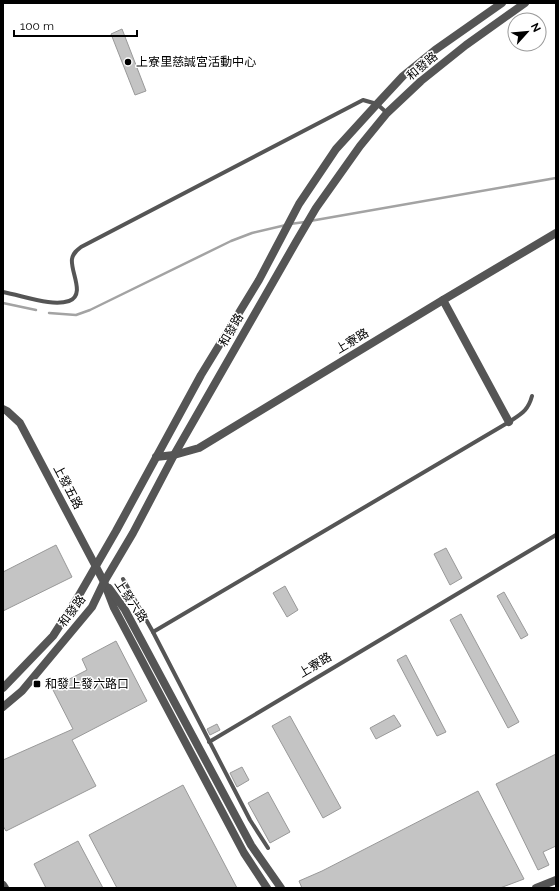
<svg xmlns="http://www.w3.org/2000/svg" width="559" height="891" font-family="Raleway,'Noto Sans TC',sans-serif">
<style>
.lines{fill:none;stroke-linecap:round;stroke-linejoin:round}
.stream{stroke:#a3a3a3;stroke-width:2.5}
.building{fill:#c4c4c4;stroke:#999}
.service{stroke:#555;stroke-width:4}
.minor{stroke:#555;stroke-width:8}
.tertiary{stroke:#555;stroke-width:8}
.poi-dot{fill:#000;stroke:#fff;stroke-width:1.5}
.labels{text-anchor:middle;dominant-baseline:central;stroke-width:3;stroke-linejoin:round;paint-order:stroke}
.poi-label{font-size:12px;fill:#000;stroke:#fff;text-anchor:start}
.street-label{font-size:12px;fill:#000;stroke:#fff}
</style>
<rect width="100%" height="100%" fill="#fff"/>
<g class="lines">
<g class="stream">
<path d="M310 221 556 178"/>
<path d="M290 224 305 222"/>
<path d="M3 303 36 310"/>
<path d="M49 313 76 315 90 310 231 241 252 233 286 225"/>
</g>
</g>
<g class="building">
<path d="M122 29 146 91 135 95 111 34Z"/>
<path d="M56 545 72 577 3 611V572Z"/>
<path d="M446 548 462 578 450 585 434 554Z"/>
<path d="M285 586 298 610 287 617 273 593Z"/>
<path d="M504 592 528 635 521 639 497 596Z"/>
<path d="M461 614 519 722 508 728 450 620Z"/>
<path d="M116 641 147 701 72 740 96 786 6 831 3 826V760L73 729 52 688 87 670 82 659Z"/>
<path d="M406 655 446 732 437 736 397 660Z"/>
<path d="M394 715 401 726 376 739 370 728Z"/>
<path d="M290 716 341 808 323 818 272 726Z"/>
<path d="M217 724 220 730 210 735 207 729Z"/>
<path d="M556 754V846L543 852 549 865 538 870 496 784Z"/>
<path d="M242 767 249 780 237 787 230 773Z"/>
<path d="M183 785 237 888H117L89 835Z"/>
<path d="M478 791 524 879 500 888H302L299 881 322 871Z"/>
<path d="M268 792 290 832 270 843 248 803Z"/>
<path d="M78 841 103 888H46L34 864Z"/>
</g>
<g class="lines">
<g class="service">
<path d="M3 292C18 295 33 300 48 302 55 303 63 303 69 301 86 295 70 271 72 259 73 253 77 250 81 247L363 100 377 104 387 113"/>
<path d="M123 579 153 632 250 820 268 848"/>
<path d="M153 632 509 422C521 414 528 411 532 396"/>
<path d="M209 742 556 535"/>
</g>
<g class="minor">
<path d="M443 300 509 422"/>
<path d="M3 409 7 411 20 423 104 582 114 608 244 853 267 888"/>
<path d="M156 457 174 455 199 448 443 300 556 233"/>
<path d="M109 588 125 610 251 845 281 888"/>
<path d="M3 885 5 888"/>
<path d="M536 888 556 880"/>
</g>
<g class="tertiary">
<path d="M3 688 53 636 78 597 116 531 201 375 259 280 299 204 336 149 377 104 403 76 435 50 502 3"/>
<path d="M3 707 22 691 92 607 104 582 133 533 174 455 296 242 316 208 360 146 387 113 421 81 466 45 525 3"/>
</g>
</g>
<g class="poi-dot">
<circle cx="128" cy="62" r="4"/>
<rect x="33" y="680" width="8" height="8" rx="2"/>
</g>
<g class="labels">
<g class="poi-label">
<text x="136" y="62">上寮里慈誠宮活動中心</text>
<text x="45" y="684">和發上發六路口</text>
</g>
<g class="street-label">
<text transform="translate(422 66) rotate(-40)">和發路</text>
<text transform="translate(231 330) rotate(-60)">和發路</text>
<text transform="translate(352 341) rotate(-31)">上寮路</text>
<text transform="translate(68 487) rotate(62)">上發五路</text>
<text transform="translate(131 601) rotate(56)">上發六路</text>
<text transform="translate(72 611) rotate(-53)">和發路</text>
<text transform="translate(315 665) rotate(-31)">上寮路</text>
</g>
</g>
<rect width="559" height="891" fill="none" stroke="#000000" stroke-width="8"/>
<g transform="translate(527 32) rotate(63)"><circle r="19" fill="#ffffff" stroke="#999999"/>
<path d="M0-3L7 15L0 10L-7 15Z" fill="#000000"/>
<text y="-6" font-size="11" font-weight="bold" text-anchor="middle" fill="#000000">N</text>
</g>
<path d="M14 30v6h123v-6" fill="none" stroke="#000000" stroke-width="2"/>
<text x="20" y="30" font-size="12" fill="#000000" stroke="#ffffff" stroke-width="3" paint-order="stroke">100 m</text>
</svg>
